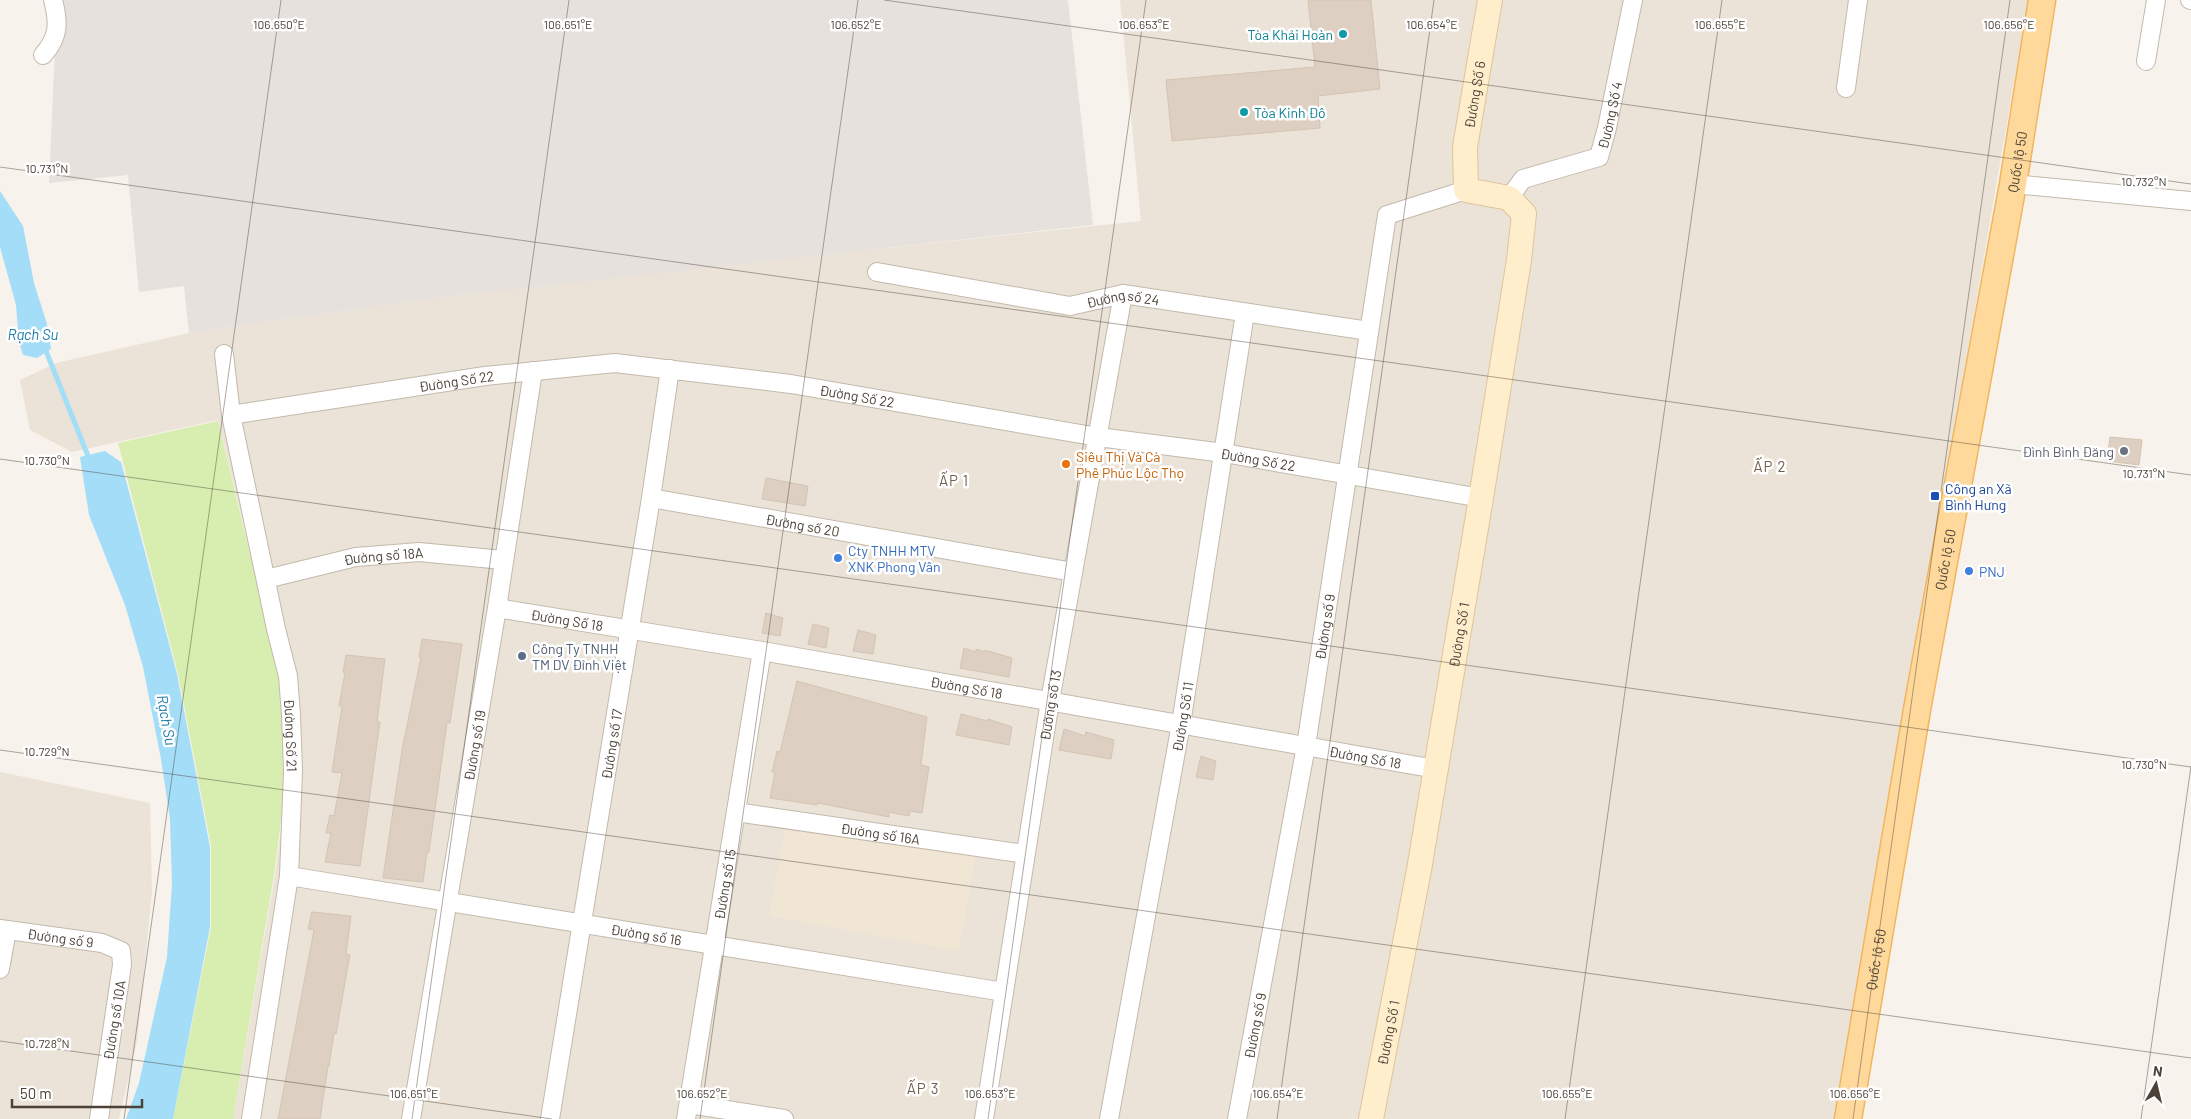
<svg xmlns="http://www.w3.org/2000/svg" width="2191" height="1119" font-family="Barlow,sans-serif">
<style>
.residential{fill:#ebe3d8}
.industrial{fill:#e6e1dc}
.education{fill:#f1e6d4}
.green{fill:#d8eeb0}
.water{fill:#a3ddf8}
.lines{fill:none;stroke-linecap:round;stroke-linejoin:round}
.stream{stroke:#a3ddf8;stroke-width:5}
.building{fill:#ddcfc2;stroke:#d5c4b1}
.street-casing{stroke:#c3b9ac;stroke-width:20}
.secondary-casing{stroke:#dec599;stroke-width:26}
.primary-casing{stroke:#f0b65f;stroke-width:29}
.street{stroke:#fff;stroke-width:18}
.secondary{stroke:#fec;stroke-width:24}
.primary{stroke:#ffd99b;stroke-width:26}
.ticks{fill:none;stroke:#4c4237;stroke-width:1;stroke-opacity:0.45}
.culture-dot{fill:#0f9aa8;stroke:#fff;stroke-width:2}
.worship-dot{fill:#6b7280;stroke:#fff;stroke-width:2}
.food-dot{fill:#e8710a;stroke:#fff;stroke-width:2}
.transit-dot{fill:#1a4fb4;stroke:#fff;stroke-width:2}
.shop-dot{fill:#3f7fe0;stroke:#fff;stroke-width:2}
.service-dot{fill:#5c6f8a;stroke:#fff;stroke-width:2}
.labels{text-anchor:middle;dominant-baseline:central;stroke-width:5;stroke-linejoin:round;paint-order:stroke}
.culture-label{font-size:14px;fill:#0d838f;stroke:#fff;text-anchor:end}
.street-label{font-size:14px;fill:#4c4237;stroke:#fff}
.worship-label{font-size:14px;fill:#5b616d;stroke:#fff;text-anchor:end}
.food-label{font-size:14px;fill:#c56008;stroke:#fff;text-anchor:start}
.transit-label{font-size:14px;fill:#164399;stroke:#fff;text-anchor:start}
.shop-label{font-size:14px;fill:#366cbe;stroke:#fff;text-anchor:start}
.service-label{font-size:14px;fill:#4e5e75;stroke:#fff;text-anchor:start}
.water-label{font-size:15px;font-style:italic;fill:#217daa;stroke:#fff}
.neighbourhood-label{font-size:15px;letter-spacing:1px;fill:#705f4d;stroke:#fff}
.ticks-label{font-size:12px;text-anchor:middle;fill:#4c4237;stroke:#fff;stroke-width:5;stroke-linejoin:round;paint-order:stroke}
</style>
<rect width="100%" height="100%" fill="#f7f2eb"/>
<g class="residential">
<path d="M1120 0H2028L1836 1119H233L275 875 286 789 281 679 218 420 72 452 30 430 20 380 56 363 189 333 445 297 651 273 1141 221Z"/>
<path d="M0 772 150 803 152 892 137 1041 119 1119H0Z"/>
</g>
<path class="industrial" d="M57 0H1068L1093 225 445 297 189 333 184 286 139 292 128 175 49 183Z"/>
<path class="education" d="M786 824 976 852 959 951 769 916Z"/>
<path class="green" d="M218 421 280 679 285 789 274 875 233 1119H173L211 927V846L178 674 118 443Z"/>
<g class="water">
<path d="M0 191 23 226 34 283 47 324 51 349 37 358 23 355 19 342 16 305 0 247Z"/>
<path d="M105 451 121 462 128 488 177 674 210 847V927L173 1119H126L139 1083 167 957 172 884 170 819 161 759 143 667 125 605 89 515 80 457Z"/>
</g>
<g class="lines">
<path class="stream" d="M44 346 90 461"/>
</g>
<g class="building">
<path d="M1308 0H1371L1380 89 1318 96 1320 128 1172 141 1166 80 1315 67Z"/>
<path d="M2110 437 2142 440 2139 465 2107 461Z"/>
<path d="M766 478 808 486 805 506 762 499Z"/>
<path d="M766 613 783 618 780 636 762 633Z"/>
<path d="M813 624 829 628 826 648 808 644Z"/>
<path d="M858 630 876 635 873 654 853 651Z"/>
<path d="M422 639 462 644 450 723H447L429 852H427L423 882 383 878 402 750 421 657H419Z"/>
<path d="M964 648 976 652V649L985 652V650L1012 658 1009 677 960 668Z"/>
<path d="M346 655 385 659 377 722H380L360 866 325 862 331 833H326L330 815 334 816 342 773 332 772 342 706H339L345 673 343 672Z"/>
<path d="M797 681 927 717 921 765 929 767 922 813 910 811 909 816 889 812V817L818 803 817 805 770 798 775 772H772L777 751 780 752Z"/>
<path d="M961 714 987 721 988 719 1012 727 1009 745 956 735Z"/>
<path d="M1064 729 1085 736 1086 732 1114 740 1111 759 1059 750Z"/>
<path d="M1201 756 1216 761 1213 780 1196 777Z"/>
<path d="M312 912 351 916 346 954 350 955 347 971 336 1034 334 1033 329 1066H328L320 1119H278L314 930 308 929Z"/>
</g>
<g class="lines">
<g class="street-casing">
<g id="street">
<path d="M2190 0H2191"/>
<path d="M43 55C59 37 59 23 53 0"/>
<path d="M2146 61 2156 0"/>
<path d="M1846 88 1858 0"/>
<path d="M2013 184 2191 201"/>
<path id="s1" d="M1509 198 1523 179 1599 157 1607 128 1633 0"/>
<path id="s2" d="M877 272 1070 306 1123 294 1369 331"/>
<path id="s3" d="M224 354 231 415 276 629 288 676 291 715 293 771 289 876 251 1119"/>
<path id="s4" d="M231 415 485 376 615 363 791 384 1098 437 1224 453 1481 498"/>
<path id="s5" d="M651 498 1073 572"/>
<path id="s6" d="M266 579 356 557 419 552 503 560"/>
<path id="s7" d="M497 608 762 651 1436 769"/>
<path id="s8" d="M736 812 1025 854"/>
<path id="s9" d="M289 876 1004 992"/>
<path id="s10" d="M0 929 102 943 121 951 122 965 99 1119"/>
<path d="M0 969 7 930"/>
<path d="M689 1104 784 1119"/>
<path id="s11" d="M411 1119 497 608 533 371"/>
<path id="s12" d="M550 1119 651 498 670 369"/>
<path id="s13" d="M686 1119 762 651"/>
<path id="s14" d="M984 1119 1050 701 1123 294"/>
<path id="s15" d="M1109 1119 1181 724 1245 313"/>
<path id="s16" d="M1237 1119 1306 746 1387 215 1466 190"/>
</g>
</g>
<g class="secondary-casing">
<g id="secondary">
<path id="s17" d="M1371 1119 1419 870 1481 498 1519 260 1524 214 1509 198 1466 190 1465 147 1490 0"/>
</g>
</g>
<g class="primary-casing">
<g id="primary">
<path id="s18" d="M1848 1119 1918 704 2013 184 2042 0"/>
</g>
</g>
<use href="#street" class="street"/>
<use href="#secondary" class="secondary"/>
<use href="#primary" class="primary"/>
</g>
<path class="ticks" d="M884 0 2191 184M0 167 2191 475M0 459 2191 767M0 750 2191 1058M0 1041 552 1119M124 1119 281 0M412 1119 569 0M700 1119 858 0M988 1119 1146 0M1277 1119 1434 0M1565 1119 1722 0M1853 1119 2010 0M2141 1119 2191 766"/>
<g class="culture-dot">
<circle cx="1343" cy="34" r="5"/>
<circle cx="1244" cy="112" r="5"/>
</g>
<circle class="worship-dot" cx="2124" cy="451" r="5"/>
<circle class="food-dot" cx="1066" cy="464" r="5"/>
<rect class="transit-dot" x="1930" y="491" width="10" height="10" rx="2.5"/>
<g class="shop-dot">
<circle cx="838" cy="558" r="5"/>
<circle cx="1969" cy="571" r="5"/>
</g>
<circle class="service-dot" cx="522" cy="656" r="5"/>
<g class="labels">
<g class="culture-label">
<text x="1333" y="34">Tòa Khải Hoàn</text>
<text x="1254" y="112" text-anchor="start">Tòa Kinh Đô</text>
</g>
<g class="street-label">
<text stroke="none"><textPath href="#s17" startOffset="1080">Đường Số 6</textPath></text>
<text stroke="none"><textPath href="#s1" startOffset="146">Đường Số 4</textPath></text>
<text stroke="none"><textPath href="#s18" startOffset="972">Quốc lộ 50</textPath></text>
<text stroke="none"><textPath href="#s2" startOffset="250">Đường số 24</textPath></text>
<text stroke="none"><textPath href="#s4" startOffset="228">Đường Số 22</textPath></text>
<text stroke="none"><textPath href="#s4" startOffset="632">Đường Số 22</textPath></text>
<text stroke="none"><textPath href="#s4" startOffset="1038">Đường Số 22</textPath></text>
<text stroke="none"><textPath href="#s5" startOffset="154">Đường số 20</textPath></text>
<text stroke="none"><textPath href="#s6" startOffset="120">Đường số 18A</textPath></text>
<text stroke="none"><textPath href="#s18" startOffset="568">Quốc lộ 50</textPath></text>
<text stroke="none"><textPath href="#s7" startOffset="71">Đường Số 18</textPath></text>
<text stroke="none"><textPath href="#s16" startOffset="500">Đường số 9</textPath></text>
<text stroke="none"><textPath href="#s17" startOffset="492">Đường Số 1</textPath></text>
<text stroke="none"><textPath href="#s7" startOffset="476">Đường Số 18</textPath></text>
<text stroke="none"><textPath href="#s14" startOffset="419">Đường số 13</textPath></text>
<text stroke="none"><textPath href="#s15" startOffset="409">Đường Số 11</textPath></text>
<text stroke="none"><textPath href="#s3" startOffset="388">Đường Số 21</textPath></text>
<text stroke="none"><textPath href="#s12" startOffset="380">Đường số 17</textPath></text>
<text stroke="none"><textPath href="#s11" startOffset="379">Đường số 19</textPath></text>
<text stroke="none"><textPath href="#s7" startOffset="881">Đường Số 18</textPath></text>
<text stroke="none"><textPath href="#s8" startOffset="146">Đường số 16A</textPath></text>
<text stroke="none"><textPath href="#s13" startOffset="238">Đường số 15</textPath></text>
<text stroke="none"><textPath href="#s9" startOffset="362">Đường số 16</textPath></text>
<text stroke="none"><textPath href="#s10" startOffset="61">Đường số 9</textPath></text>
<text stroke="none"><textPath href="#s18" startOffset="162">Quốc lộ 50</textPath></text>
<text transform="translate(114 1020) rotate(-81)">Đường số 10A</text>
<text stroke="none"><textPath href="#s16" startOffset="95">Đường số 9</textPath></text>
<text stroke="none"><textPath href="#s17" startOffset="88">Đường Số 1</textPath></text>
</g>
<g class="worship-label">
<text x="2114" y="451">Đình Bình Đăng</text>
</g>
<g class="food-label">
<text x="1076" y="456">Siêu Thị Và Cà<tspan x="1076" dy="16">Phê Phúc Lộc Thọ</tspan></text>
</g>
<g class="transit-label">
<text x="1945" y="488">Công an Xã<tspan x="1945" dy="16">Bình Hưng</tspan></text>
</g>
<g class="shop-label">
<text x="848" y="550">Cty TNHH MTV<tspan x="848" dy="16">XNK Phong Vân</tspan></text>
<text x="1979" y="571">PNJ</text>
</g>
<g class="service-label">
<text x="532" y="648">Công Ty TNHH<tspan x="532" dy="16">TM DV Đỉnh Việt</tspan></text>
</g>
<g class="water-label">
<text x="33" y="334">Rạch Su</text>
<text transform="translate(167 720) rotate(80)">Rạch Su</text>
</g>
<g class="neighbourhood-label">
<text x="1770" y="466">ẤP 2</text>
<text x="954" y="480">ẤP 1</text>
<text x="923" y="1088">ẤP 3</text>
</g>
</g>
<g class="ticks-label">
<text x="279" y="29">106.650°E</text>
<text x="568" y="29">106.651°E</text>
<text x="856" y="29">106.652°E</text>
<text x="1144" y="29">106.653°E</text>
<text x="1432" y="29">106.654°E</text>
<text x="1720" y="29">106.655°E</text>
<text x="2009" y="29">106.656°E</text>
<text x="47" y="173">10.731°N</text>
<text x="2144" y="186">10.732°N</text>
<text x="47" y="465">10.730°N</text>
<text x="2144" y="478">10.731°N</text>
<text x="47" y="756">10.729°N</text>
<text x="2144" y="769">10.730°N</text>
<text x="47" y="1048">10.728°N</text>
<text x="414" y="1098">106.651°E</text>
<text x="702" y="1098">106.652°E</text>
<text x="990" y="1098">106.653°E</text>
<text x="1278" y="1098">106.654°E</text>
<text x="1567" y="1098">106.655°E</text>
<text x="1855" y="1098">106.656°E</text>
</g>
<g transform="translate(2156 1084) rotate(8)" stroke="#ffffff" stroke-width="4" paint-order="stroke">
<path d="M0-4L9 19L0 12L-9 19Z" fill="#4c4237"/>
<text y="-8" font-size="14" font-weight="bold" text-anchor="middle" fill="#4c4237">N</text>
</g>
<path d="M12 1099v8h130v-8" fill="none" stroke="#4c4237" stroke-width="2.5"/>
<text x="20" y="1099" font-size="15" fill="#4c4237" stroke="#ffffff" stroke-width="4" paint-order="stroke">50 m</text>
</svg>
